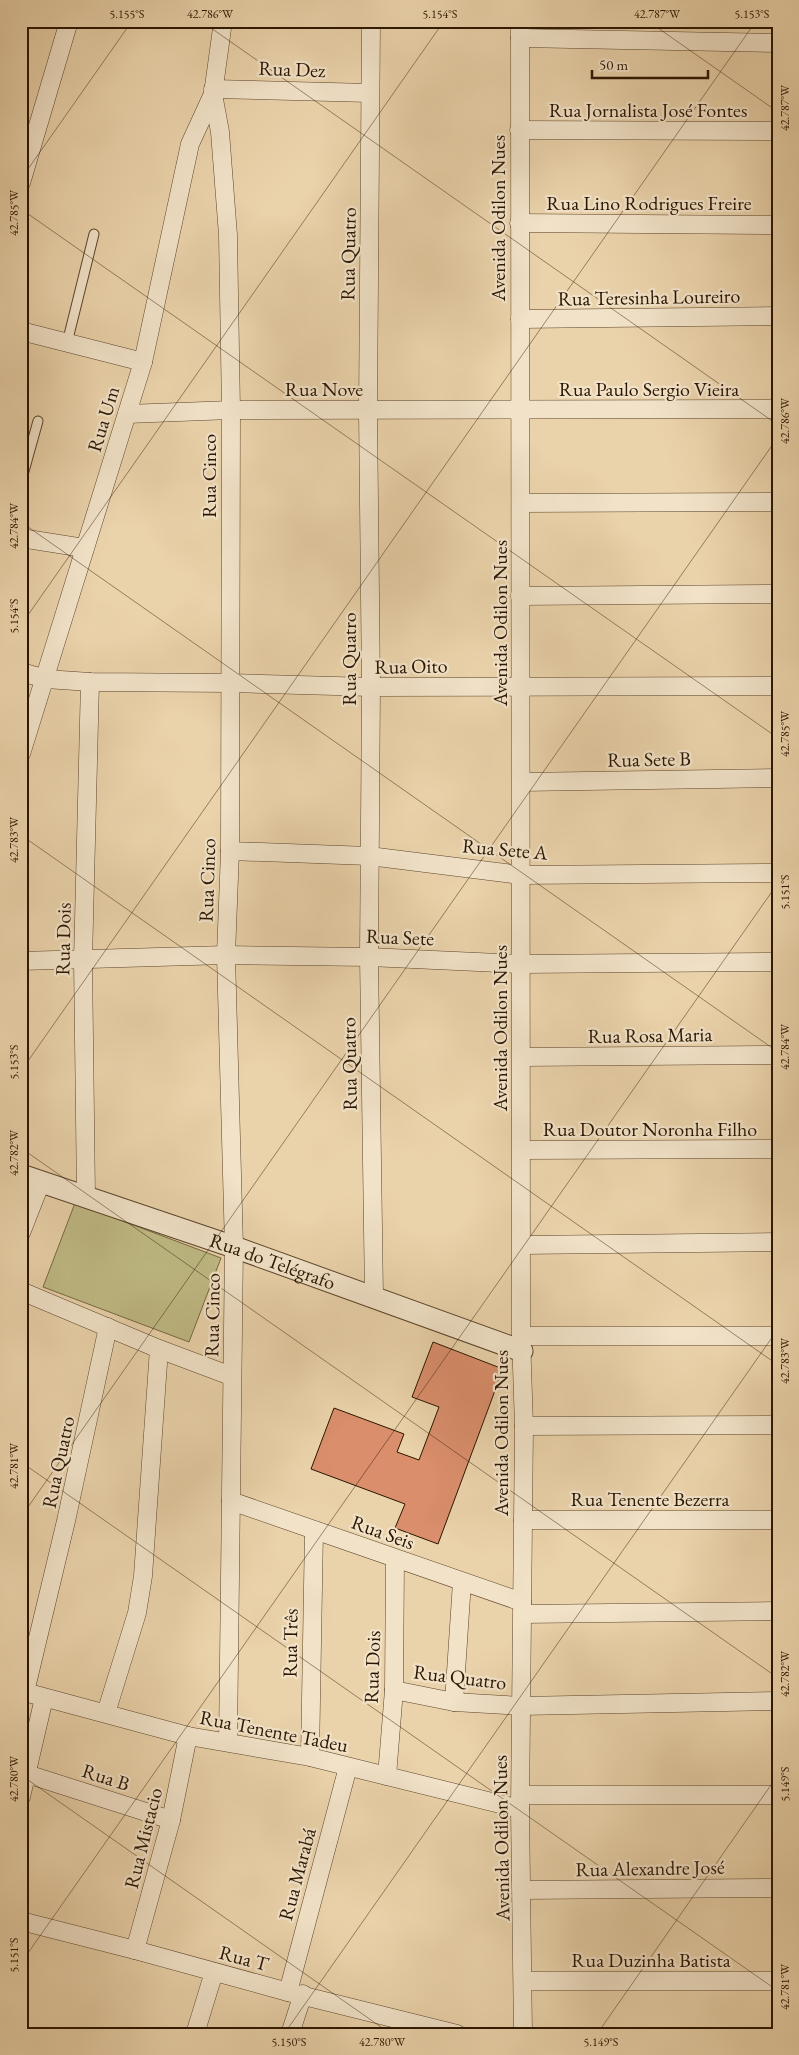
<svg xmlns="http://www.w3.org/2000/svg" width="799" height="2055" font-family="'EB Garamond',serif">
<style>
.green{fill:#bfba84;stroke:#756842}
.building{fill:#da8e6b;stroke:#2b1500}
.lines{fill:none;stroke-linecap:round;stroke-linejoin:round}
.service-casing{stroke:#5b442a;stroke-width:11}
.minor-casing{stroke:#5b442a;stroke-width:19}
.tertiary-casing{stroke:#5b442a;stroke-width:23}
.service{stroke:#f1e2c8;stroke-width:9}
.minor{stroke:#f1e2c8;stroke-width:18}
.tertiary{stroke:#f1e2c8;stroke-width:21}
.ticks{fill:none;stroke:#2b1500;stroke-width:1;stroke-opacity:0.45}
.labels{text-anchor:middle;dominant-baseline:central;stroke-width:4.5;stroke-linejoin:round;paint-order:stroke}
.street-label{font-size:20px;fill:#2b1500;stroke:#f1e2c8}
.neatline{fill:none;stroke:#2b1500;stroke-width:2}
.ticks-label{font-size:12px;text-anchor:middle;fill:#2b1500}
</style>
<rect width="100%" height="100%" fill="#ead2aa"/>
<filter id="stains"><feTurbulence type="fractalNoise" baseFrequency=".004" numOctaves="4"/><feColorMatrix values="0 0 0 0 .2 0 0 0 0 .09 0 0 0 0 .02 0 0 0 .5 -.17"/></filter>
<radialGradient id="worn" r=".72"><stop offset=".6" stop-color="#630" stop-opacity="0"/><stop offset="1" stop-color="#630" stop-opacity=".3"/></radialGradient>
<path class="green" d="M75 1203 221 1258 189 1342 43 1287Z"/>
<path class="building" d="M433 1342 503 1369 438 1544 395 1528 405 1504 311 1469 334 1408 404 1434 397 1452 419 1460 439 1407 412 1397Z"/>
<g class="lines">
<g class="service-casing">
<g id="service">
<path d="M67 343 94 234"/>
<path d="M21 482 38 421"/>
</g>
</g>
<g class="minor-casing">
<g id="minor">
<path d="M223 21 213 94 220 132 228 235 231 410 230 851 226 955 234 1247 228 1742"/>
<path d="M371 21 368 411 371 687 369 957 374 1297"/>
<path d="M520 21 521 1336 524 1426 520 1809 523 2034"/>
<path d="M520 38 778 43"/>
<path d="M213 89 370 93"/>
<path d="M519 130 778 131"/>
<path d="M21 183 69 21"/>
<path d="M519 223 778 225"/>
<path d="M520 319 778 316"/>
<path d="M21 331 143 362"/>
<path d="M127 414 231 410 778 409"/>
<path d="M521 503 778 502"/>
<path d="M21 538 84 548"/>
<path d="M520 596 778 594"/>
<path d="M21 672 46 679 90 682 230 683 371 687 778 686"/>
<path d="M21 754 143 362 190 144 213 94"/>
<path d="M521 782 778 778"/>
<path d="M230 851 369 856 521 875 778 873"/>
<path d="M21 961 226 955 369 957 521 964 778 962"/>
<path d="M522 1057 778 1055"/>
<path d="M522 1150 778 1149"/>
<path d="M86 1196 83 960 90 682"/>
<path d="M21 1233 41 1182"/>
<path d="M522 1245 778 1242"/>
<path d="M21 1291 159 1349 231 1376"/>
<path d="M521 1336H778"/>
<path d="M524 1426 778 1425"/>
<path d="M231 1501 522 1602"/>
<path d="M523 1520H778"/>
<path d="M523 1614 778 1611"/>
<path d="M394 1690 454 1702 521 1706 778 1701"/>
<path d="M21 1691 188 1736 310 1757 520 1809"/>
<path d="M25 1692 66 1521 108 1327"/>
<path d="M454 1702 462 1582"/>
<path d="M106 1713 137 1613 143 1576 159 1349"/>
<path d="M310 1757 314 1530"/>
<path d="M27 1774 171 1820"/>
<path d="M387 1776 394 1690 395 1559"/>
<path d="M521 1795H778"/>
<path d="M21 1797 44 1698"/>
<path d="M522 1890 778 1888"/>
<path d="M21 1921 135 1950 288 1992 457 2034"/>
<path d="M135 1950 171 1820 188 1736"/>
<path d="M524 1981H778"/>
<path d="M288 1992 348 1767"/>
<path d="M195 2034 214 1972"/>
<path d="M290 2034 303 1994"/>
</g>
</g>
<g class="tertiary-casing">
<g id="tertiary">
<path id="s1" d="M21 1175 234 1247 522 1351"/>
</g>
</g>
<use href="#service" class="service"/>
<use href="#minor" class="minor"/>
<use href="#tertiary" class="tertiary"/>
</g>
<path class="ticks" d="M201 21 778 425M648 21 778 112M21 179 132 21M21 209 778 738M21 522 778 1052M21 625 444 21M21 835 778 1365M21 1071 756 21M21 1148 778 1678M21 1462 778 1991M21 1517 778 437M21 1775 391 2034M21 1963 778 883M284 2034 778 1329M597 2034 778 1775"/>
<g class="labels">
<g class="street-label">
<text transform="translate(292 69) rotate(2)">Rua Dez</text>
<text x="648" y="110">Rua Jornalista José Fontes</text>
<text x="649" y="203">Rua Lino Rodrigues Freire</text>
<text transform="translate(498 218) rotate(-90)">Avenida Odilon Nues</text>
<text transform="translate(348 254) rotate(-89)">Rua Quatro</text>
<text transform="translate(649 297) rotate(-1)">Rua Teresinha Loureiro</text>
<text x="324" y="389">Rua Nove</text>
<text x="649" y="389">Rua Paulo Sergio Vieira</text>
<text transform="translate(103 419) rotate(-73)">Rua Um</text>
<text transform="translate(209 476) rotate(-90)">Rua Cinco</text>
<text transform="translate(500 623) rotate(-90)">Avenida Odilon Nues</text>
<text transform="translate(349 659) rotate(-90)">Rua Quatro</text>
<text transform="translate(411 666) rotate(-1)">Rua Oito</text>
<text transform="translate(649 759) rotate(-1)">Rua Sete B</text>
<text transform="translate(505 849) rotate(5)">Rua Sete A</text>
<text transform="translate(207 880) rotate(-88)">Rua Cinco</text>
<text transform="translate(400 937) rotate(2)">Rua Sete</text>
<text transform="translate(63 939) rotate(-89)">Rua Dois</text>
<text transform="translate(500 1028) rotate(-90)">Avenida Odilon Nues</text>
<text transform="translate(650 1035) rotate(-1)">Rua Rosa Maria</text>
<text transform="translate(349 1064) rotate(-91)">Rua Quatro</text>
<text x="650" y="1129">Rua Doutor Noronha Filho</text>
<text stroke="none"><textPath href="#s1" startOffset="266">Rua do Telégrafo</textPath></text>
<text transform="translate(212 1315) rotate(-89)">Rua Cinco</text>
<text transform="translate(501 1433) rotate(-90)">Avenida Odilon Nues</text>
<text transform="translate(58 1462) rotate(-78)">Rua Quatro</text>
<text x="650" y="1499">Rua Tenente Bezerra</text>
<text transform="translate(383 1532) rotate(20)">Rua Seis</text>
<text transform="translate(290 1643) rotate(-89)">Rua Três</text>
<text transform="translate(372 1667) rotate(-88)">Rua Dois</text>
<text transform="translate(460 1677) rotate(7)">Rua Quatro</text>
<text transform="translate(274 1731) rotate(11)">Rua Tenente Tadeu</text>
<text transform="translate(106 1777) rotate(18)">Rua B</text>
<text transform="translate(143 1838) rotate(-76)">Rua Mistacio</text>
<text transform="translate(501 1838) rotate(-91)">Avenida Odilon Nues</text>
<text transform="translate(650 1868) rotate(-1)">Rua Alexandre José</text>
<text transform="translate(297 1874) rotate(-75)">Rua Marabá</text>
<text transform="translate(244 1958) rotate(15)">Rua T</text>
<text x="651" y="1960">Rua Duzinha Batista</text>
</g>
</g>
<rect width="799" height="2055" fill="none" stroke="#ead2aa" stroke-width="55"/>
<path d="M592 70v8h116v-8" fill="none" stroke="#2b1500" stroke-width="2.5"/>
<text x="599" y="70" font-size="15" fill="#2b1500" stroke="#f1e2c8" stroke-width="4" paint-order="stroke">50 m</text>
<rect x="28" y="28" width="744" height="2000" class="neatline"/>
<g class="ticks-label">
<text x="127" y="18">5.155°S</text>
<text x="210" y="18">42.786°W</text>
<text x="440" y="18">5.154°S</text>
<text x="657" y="18">42.787°W</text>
<text x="752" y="18">5.153°S</text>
<text transform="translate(785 108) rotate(-90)" y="4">42.787°W</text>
<text transform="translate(14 213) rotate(-90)" y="4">42.785°W</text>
<text transform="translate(785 421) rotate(-90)" y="4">42.786°W</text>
<text transform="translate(14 526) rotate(-90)" y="4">42.784°W</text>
<text transform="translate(14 616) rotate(-90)" y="4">5.154°S</text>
<text transform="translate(785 734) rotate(-90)" y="4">42.785°W</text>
<text transform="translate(14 840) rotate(-90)" y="4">42.783°W</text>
<text transform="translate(785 892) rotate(-90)" y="4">5.151°S</text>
<text transform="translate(785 1047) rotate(-90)" y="4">42.784°W</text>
<text transform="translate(14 1062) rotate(-90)" y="4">5.153°S</text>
<text transform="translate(14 1153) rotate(-90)" y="4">42.782°W</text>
<text transform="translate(785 1361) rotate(-90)" y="4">42.783°W</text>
<text transform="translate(14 1466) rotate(-90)" y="4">42.781°W</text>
<text transform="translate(785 1674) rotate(-90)" y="4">42.782°W</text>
<text transform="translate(14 1779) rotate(-90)" y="4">42.780°W</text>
<text transform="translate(785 1784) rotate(-90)" y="4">5.149°S</text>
<text transform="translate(14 1955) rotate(-90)" y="4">5.151°S</text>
<text transform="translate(785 1987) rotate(-90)" y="4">42.781°W</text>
<text x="289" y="2046">5.150°S</text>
<text x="382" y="2046">42.780°W</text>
<text x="601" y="2046">5.149°S</text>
</g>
<rect width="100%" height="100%" filter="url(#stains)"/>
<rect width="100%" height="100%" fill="url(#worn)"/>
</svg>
